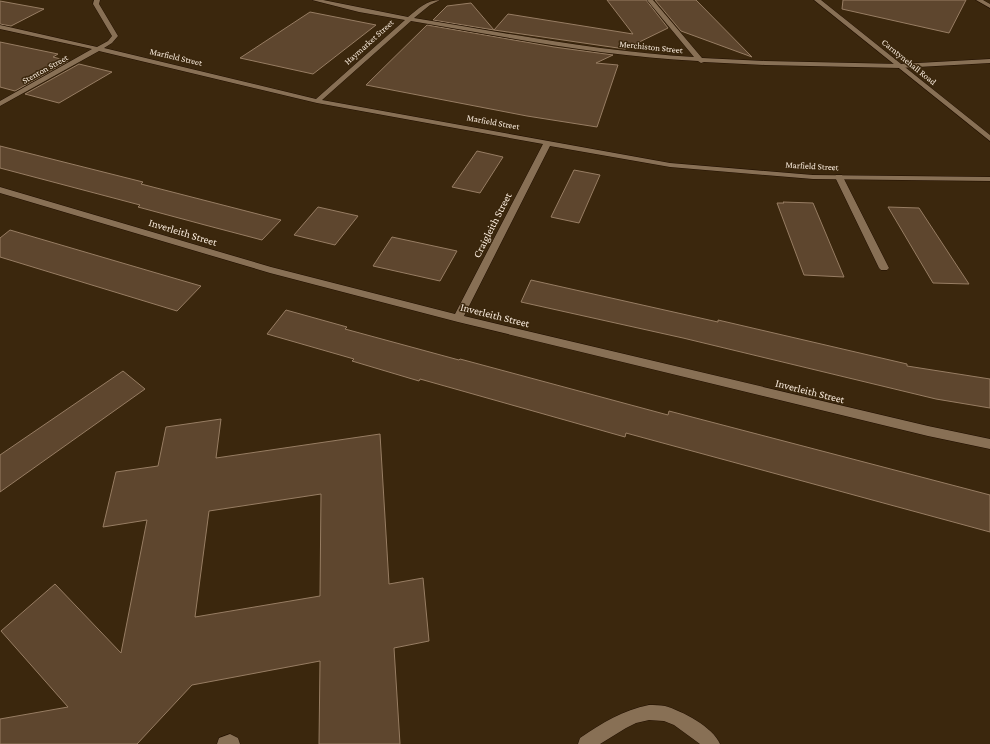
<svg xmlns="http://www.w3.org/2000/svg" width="990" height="744" font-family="'Crimson Pro',serif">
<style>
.building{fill:#5e462e;stroke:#977d63;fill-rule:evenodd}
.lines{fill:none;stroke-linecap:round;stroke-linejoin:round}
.service-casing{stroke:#210f00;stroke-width:1}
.minor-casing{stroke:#210f00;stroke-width:1}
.tertiary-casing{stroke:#210f00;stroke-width:1}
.service{fill:#887055;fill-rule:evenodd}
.minor{fill:#887055;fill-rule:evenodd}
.tertiary{fill:#887055;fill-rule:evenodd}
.labels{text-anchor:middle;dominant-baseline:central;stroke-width:3;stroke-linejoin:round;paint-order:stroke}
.far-street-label{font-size:9px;fill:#f9ebdc;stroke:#3b270d}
.street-label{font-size:11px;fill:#f9ebdc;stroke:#3b270d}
</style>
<rect width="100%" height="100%" fill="#3b270d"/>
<g class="building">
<path d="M607 0H646L668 28 625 49 494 30 508 14 633 34Z"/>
<path d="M655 0H696L752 57 681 31Z"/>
<path d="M843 0H966L949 33 842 9Z"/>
<path d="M0 1 44 9 11 26 0 24Z"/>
<path d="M471 3 494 30 433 20 447 6Z"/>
<path d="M310 12 376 25 313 74 240 58Z"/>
<path d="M427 25 554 47 613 55 596 63 618 65 597 127 527 116 366 85Z"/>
<path d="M0 42 58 54 53 57 68 61 15 91 0 87Z"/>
<path d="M79 64 112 72 59 103 25 94Z"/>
<path d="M0 146 143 182 141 184 281 220 262 240 205 225 138 207 140 205 0 168Z"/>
<path d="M477 151 503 157 480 193 452 187Z"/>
<path d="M574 170 600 175 579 223 551 217Z"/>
<path d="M783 202 813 203 844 277 804 275 777 203H784Z"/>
<path d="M318 207 358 216 335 245 294 235Z"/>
<path d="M888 207 919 208 969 284 933 283Z"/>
<path d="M10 230 153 272 201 286 177 311 0 257V238Z"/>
<path d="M392 237 457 251 440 281 373 266Z"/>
<path d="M531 280 718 322V320L907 364V366L990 379V408L936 399 683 338 521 302Z"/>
<path d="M286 310 347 327 345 329 459 360 460 359 668 415 669 411 990 495V532L626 433 625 437 420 379 419 381 352 361 354 359 267 334Z"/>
<path d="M123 371 145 389 0 492V455Z"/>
<path d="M221 419 216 458 380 434 389 584 423 578 429 641 394 648 400 744H319L320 661 192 685 137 744H0V719L68 707 1 631 55 584 121 653 147 520 103 527 116 472 158 466 166 427ZM321 494 320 596 195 617 209 511Z"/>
</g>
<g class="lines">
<g class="service-casing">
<g id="service">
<path d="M836 175H842L843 177 889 268 887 270H881L879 268 835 177Z"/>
<path d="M649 705C654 705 660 705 665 706 682 711 713 727 720 744H700L674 725 664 721 649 720 636 723 626 728 600 744H578L580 738C602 723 623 710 649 705Z"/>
<path d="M230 734 238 738 240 744H217L219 738Z"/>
</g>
</g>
<g class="minor-casing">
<g id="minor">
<path d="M94 0H100L99 4 118 36 112 43 104 48 316 99 405 20 359 12 312 0H323L408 17C418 9 427 0 440 0L430 5 414 18C507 33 600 52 694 57L647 0H653L702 58 765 61 900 64 990 59V63L900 68 765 65 704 62 701 63 698 61C601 56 506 37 411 21L322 100 670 163 813 175 990 177V181L813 179 670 167 550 146 464 316 928 426 990 439V449L928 436 458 322 270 273 0 193V187L271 267 455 314 543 144 317 103 99 51 0 106V101L92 49 0 29V25L97 47 108 41 112 36 93 4Z"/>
<path d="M976 0H983L990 4V8Z"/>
</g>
</g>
<g class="tertiary-casing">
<path id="tertiary" d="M814 0H821L990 135V141Z"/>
</g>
<use href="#service" class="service"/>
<use href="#minor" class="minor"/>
<use href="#tertiary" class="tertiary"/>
</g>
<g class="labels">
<g class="far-street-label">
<text transform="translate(369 42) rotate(-42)">Haymarket Street</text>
<text transform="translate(651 47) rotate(6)">Merchiston Street</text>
<text transform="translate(176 57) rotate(13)">Marfield Street</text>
<text transform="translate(909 62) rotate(39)">Carntynehall Road</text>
<text transform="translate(45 69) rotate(-29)">Stenton Street</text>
<text transform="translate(493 122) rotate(10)">Marfield Street</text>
<text transform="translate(812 166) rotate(3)">Marfield Street</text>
</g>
<g class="street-label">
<text transform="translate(492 225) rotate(-63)">Craigleith Street</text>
<text transform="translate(183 232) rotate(17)">Inverleith Street</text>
<text transform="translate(495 315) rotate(14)">Inverleith Street</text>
<text transform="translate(810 391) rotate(14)">Inverleith Street</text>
</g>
</g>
</svg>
